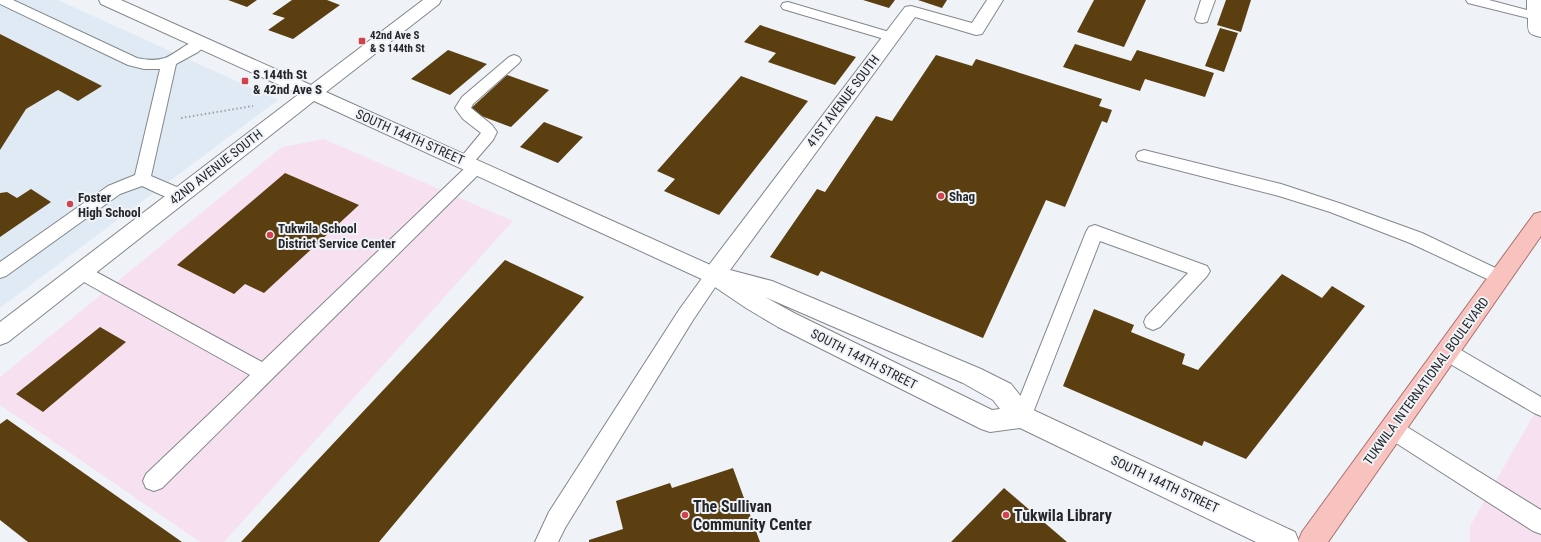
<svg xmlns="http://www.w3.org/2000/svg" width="1541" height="542" font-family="'Roboto Condensed',sans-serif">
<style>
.commercial{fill:#f7e1f0}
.built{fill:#e0eaf5}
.building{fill:#5b3f10}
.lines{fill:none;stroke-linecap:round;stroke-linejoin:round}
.service-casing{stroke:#83878b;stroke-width:2}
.minor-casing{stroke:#83878b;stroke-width:2}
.tertiary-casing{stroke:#83878b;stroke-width:2}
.primary-casing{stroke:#ab726e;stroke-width:2}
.path{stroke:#9fa2a6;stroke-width:2;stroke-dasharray:1.5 2.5;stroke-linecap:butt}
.service{fill:#fff;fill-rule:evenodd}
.minor{fill:#fff;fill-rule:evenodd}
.tertiary{fill:#fff;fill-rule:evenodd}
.primary{fill:#f8c3be;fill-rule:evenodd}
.poi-dot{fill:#d2424d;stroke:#eff3f8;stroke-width:1.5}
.labels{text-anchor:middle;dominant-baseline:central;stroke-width:4;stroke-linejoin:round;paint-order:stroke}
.far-poi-label{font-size:11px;font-weight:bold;fill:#252628;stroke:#eff3f8;text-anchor:start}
.poi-label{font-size:13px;font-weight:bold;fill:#252628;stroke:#eff3f8;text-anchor:start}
.street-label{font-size:13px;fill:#252628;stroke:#eff3f8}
.near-poi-label{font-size:16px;font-weight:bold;fill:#252628;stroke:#eff3f8;text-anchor:start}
</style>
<rect width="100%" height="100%" fill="#eff3f8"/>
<g class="commercial">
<path d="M324 139 513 221 224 542H200L0 405V377L282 147Z"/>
<path d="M1541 402V542H1470V526Z"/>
</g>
<path class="built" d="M0 0H58L278 100 0 308Z"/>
<g class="building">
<path d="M228 0H257L247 7Z"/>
<path d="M292 0H327L340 5 293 39 268 30 285 18 272 14Z"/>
<path d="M863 0H895L889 8Z"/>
<path d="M918 0H947L942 8Z"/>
<path d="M1094 0H1146L1124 47 1077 32Z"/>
<path d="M1226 0H1251L1241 32 1217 25Z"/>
<path d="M760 25 856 57 835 85 768 62 776 53 744 42Z"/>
<path d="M1220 28 1238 33 1224 72 1205 66Z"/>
<path d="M0 34 102 86 78 101 58 90 26 109 0 150Z"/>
<path d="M1075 44 1131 61 1137 50 1214 73 1205 97 1145 79 1140 91 1063 67Z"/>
<path d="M448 50 487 64 450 95 411 79Z"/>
<path d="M936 55 972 66 976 59 1102 99 1099 106 1112 110 1107 123 1102 121 1065 207 1046 200 983 338 821 271 818 276 770 257 817 189 825 192 876 116 892 121Z"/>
<path d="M507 75 549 90 511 127 468 111Z"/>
<path d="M741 76 808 101 719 215 664 191 675 179 657 171Z"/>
<path d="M544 122 583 137 558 163 520 147Z"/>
<path d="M285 173 359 205 264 293 245 284 234 294 177 265Z"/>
<path d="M31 189 51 202 0 237V193L7 192 17 198Z"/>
<path d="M505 260 584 297 379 542H241Z"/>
<path d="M1282 274 1322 298 1332 286 1365 306 1246 459 1204 441 1202 446 1063 386 1094 309 1134 325 1131 332 1185 354 1182 364 1198 370Z"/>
<path d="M100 327 126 342 43 412 16 394Z"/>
<path d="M7 419 182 542H28L0 520V424Z"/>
<path d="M733 468 760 542H589V540L623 529 616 501 670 483 672 488Z"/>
<path d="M1004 488 1067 542H951Z"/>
</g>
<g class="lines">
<g class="service-casing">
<g id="service">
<path d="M0 0H13L137 58C146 60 156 61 165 58 178 53 193 36 207 40L209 43 198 52 176 64 151 176 186 191 188 195 186 199C173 203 154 191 142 186L120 194 6 276 0 278V262L108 186 135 175 160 69H144L128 65 0 4Z"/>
<path d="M1201 0H1215L1207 22 1202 23 1197 22 1195 19Z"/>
<path d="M1466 0H1489L1527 10V0H1541V37C1527 34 1528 32 1528 18L1468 3Z"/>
<path d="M788 2 896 34 898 37 896 40 891 41 783 9 781 6 783 3Z"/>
<path d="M514 55 519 57 521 60 519 63 473 104 471 108 492 125 497 132 493 140 474 162 482 163 484 167 482 171 162 488 154 491 146 488 143 481 146 474 250 375 75 277 72 272 75 267 81 265 87 267 262 362 465 168 459 166 457 162 481 133 463 119 455 108 462 97 509 57Z"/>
<path d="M1144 150 1281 184 1342 204 1422 233 1506 273 1509 278 1506 283 1500 285 1410 243 1330 212 1279 196 1138 160 1136 156 1138 152Z"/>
<path d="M1095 225 1207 266 1210 271 1207 276 1160 327 1153 330 1146 327 1144 322 1146 317 1188 273 1100 241 1029 423 1022 426 1015 423 1012 417 1086 232 1089 227Z"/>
<path d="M714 268 720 270 723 275 720 280 693 320 565 528 558 542H535L549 512 679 310 708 270Z"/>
<path d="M1447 344 1454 346 1541 397V416L1534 413 1440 358 1437 352 1440 346Z"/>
<path d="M1392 420 1399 422 1541 510V534L1533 531 1385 436 1382 429 1385 422Z"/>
</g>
</g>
<g class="minor-casing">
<path id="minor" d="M987 0H1003L982 34 976 35 915 17 722 281 714 284 706 281 703 275 706 269 905 7 911 6 972 23Z"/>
</g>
<g class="tertiary-casing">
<path id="tertiary" d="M99 0H121L311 85 423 0H441L439 4 326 92 726 272 730 270 772 281 981 369 1011 384 1031 409 1295 532 1299 542H1256L1020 428 990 432 981 429 778 327 746 308 706 281 314 101 8 342 0 345V322L299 94 101 4ZM765 297 963 383 993 400 1000 409 992 410 794 313Z"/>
</g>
<g class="primary-casing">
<path id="primary" d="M1541 212V236L1328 542H1298L1302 532 1534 214Z"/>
</g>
<path class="path" d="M181 118 253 106"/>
<use href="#service" class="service"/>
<use href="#minor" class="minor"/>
<use href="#tertiary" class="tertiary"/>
<use href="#primary" class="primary"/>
</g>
<g class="poi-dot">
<rect x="358" y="37" width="8" height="8" rx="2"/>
<rect x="241" y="77" width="8" height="8" rx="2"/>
<circle cx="941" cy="196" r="4"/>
<circle cx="70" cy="204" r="4"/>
<circle cx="270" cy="235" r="4"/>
<circle cx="685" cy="515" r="4"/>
<circle cx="1006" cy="515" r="4"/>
</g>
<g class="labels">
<g class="far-poi-label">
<text x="370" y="35">42nd Ave S<tspan x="370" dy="13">&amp; S 144th St</tspan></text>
</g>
<g class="poi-label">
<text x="253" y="74">S 144th St<tspan x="253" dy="15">&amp; 42nd Ave S</tspan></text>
<text x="949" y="196">Shag</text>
<text x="78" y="197">Foster<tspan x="78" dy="15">High School</tspan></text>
<text x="278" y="228">Tukwila School<tspan x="278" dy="15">District Service Center</tspan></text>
</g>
<g class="street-label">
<text transform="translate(843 101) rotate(-53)">41ST AVENUE SOUTH</text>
<text transform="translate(410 137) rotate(24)">SOUTH 144TH STREET</text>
<text transform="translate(216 167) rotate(-38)">42ND AVENUE SOUTH</text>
<text transform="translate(864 359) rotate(27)">SOUTH 144TH STREET</text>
<text transform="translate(1426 381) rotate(-54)">TUKWILA INTERNATIONAL BOULEVARD</text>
<text transform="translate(1165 484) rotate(25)">SOUTH 144TH STREET</text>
</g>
<g class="near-poi-label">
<text x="693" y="506">The Sullivan<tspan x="693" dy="18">Community Center</tspan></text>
<text x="1014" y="515">Tukwila Library</text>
</g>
</g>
</svg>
